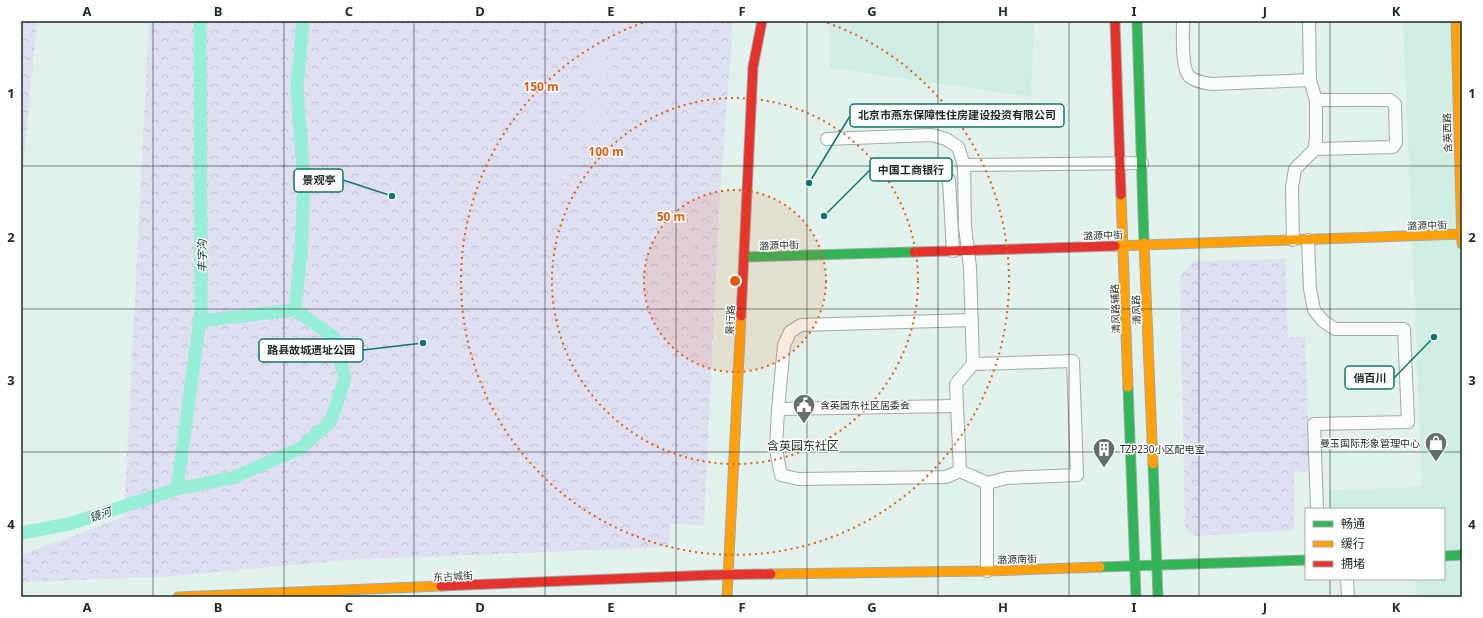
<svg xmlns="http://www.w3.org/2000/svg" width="1483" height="618" font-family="'Noto Sans','Noto Sans SC',sans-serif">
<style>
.built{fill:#d0ede4}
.park{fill:url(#park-crowns)}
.pitch{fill:#dfdff2}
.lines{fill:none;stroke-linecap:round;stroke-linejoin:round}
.canal{stroke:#97eed7;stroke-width:13}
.street-casing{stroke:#9daaa6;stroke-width:14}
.fast-casing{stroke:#9daaa6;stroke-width:11}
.slow-casing{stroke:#9daaa6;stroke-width:11}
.jam-casing{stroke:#9daaa6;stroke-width:11}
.street{stroke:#fafdfc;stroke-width:12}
.fast{stroke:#30b455;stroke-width:9}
.slow{stroke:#ff9f0a;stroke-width:9}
.jam{stroke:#e5322d;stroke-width:9}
.grid{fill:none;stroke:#1e2925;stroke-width:1;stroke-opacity:0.55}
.ring{fill:none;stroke:#e8590c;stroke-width:2;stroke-dasharray:2 4}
.labels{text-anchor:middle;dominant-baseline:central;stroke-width:3;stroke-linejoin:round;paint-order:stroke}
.street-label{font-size:10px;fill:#1e2925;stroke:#fff}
.poi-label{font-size:10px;fill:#1e2925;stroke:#fff;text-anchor:start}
.water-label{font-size:11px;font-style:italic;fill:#00372c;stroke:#fff}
.quarter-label{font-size:12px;fill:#1e2925;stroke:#fff}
.centre{fill:#e8590c;stroke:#fff;stroke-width:2}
.ring-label{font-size:12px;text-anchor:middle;font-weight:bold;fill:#e8590c;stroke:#fff;stroke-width:3;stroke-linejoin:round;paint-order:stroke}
.leader{fill:none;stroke:#0f766e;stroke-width:1.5}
.callout-dot{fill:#0f766e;stroke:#fff;stroke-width:1.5}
.callout{fill:#fff;stroke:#0f766e;stroke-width:1.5}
.callout-label{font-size:11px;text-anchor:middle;font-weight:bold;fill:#1e2925}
.neatline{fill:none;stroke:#1e2925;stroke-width:1.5}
.grid-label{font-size:13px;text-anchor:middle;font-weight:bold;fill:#1e2925}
</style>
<defs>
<pattern id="park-crowns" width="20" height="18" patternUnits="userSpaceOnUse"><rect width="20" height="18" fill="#dfdff2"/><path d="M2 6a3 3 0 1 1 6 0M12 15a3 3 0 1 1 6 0" fill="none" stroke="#bfbfcf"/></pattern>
</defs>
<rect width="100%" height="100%" fill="#e1f2ec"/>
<g class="built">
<path d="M830 21H1034L1031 97 830 68Z"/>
<path d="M1403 21H1462V597H1416L1415 579H1444V509H1329V490L1422 487Z"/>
</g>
<g class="park">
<path d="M21 21H37L21 186Z"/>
<path d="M149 21H733L719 208 704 525 671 524 668 547 346 560 160 577 21 582V555L124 517Z"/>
<path d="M1285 259 1288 337H1305L1310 471 1294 472V530L1196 536 1185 528 1180 277 1193 261Z"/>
</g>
<g class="pitch">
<path d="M618 21H648L621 40 612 26Z"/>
<path d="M597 42 615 72 599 82 581 51Z"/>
<path d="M598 97 611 107 588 131 576 121Z"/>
<path d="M541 155 570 156 569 183H541Z"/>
</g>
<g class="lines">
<g class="canal">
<path d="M200 321 295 310 301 252 304 183 297 87 303 21"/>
<path d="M177 489 201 311 200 21"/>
<path d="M21 533 69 524 177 489 232 478 301 448 331 421 345 378 334 337 295 310"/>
</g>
<g class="street-casing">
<g id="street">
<path d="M1183 21C1183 33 1181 70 1190 77 1196 82 1205 83 1212 84L1310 80"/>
<path d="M827 139 932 135 946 139 958 147 964 165 965 227 970 267 973 364 956 384 960 471 987 483V571"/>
<path d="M1315 149 1393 147 1396 143 1395 104 1390 100H1316"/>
<path d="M964 165 1142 163"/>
<path d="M949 180 953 251"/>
<path d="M1293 240 1292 187 1295 169 1315 149 1316 137V100L1310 80 1309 21"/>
<path d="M1308 240 1310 289 1314 310 1323 321 1335 329H1404L1408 422 1314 424 1317 509"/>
<path d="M973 364 1073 361 1077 475 1007 478 987 483"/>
<path d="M778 409 957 406"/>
<path d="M960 471 946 477 798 479 781 475 776 449 778 409 784 345 790 332 801 325 972 320"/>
<path d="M1347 579 1348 597"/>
</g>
</g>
<g class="fast-casing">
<g id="fast">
<path d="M1137 21 1144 243"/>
<path d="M744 257 914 252"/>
<path d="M1128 387 1136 597"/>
<path d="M1153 464 1158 597"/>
<path d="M1444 556 1462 555"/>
<path d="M1100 567 1306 560"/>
</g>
</g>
<g class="slow-casing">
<g id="slow">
<path d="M1456 21 1462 244"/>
<path d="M1121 195 1128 387"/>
<path d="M1144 243 1153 464"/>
<path d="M1115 246 1462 234"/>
<path d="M771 574 987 571 1100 567"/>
<path d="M178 597 441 586"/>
<path d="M727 597 741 316"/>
</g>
</g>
<g class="jam-casing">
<g id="jam">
<path d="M1115 21 1121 195"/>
<path d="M914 252 1115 246"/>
<path d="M741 316 753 67 762 21"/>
<path d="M441 586 712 575 771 574"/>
</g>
</g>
<use href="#street" class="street"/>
<use href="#fast" class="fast"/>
<use href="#slow" class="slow"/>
<use href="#jam" class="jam"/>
</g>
<path class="grid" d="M153 21V597M284 21V597M414 21V597M545 21V597M676 21V597M807 21V597M938 21V597M1069 21V597M1199 21V597M1330 21V509M21 166H1462M21 309H1462M21 452H1462M1330 579V597"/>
<circle cx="735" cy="281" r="91" fill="#e8590c" fill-opacity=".12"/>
<g class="ring">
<circle cx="735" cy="281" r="91"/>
<circle cx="735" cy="281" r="183"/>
<path d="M822 21A274 274 0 1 1 648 21"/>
</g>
<defs>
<g id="civic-pin" transform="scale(1.15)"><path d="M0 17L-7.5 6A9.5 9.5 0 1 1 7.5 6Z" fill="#626f6b" stroke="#fff"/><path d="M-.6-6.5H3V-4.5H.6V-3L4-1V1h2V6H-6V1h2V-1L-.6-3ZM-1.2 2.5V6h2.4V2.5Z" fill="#fff"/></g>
<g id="shop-pin" transform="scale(1.15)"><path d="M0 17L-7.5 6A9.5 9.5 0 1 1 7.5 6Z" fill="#626f6b" stroke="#fff"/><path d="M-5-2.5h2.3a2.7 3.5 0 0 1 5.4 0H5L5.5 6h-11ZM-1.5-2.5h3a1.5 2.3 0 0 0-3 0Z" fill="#fff"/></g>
<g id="building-pin" transform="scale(1.15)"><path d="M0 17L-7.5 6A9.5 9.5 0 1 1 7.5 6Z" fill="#626f6b" stroke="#fff"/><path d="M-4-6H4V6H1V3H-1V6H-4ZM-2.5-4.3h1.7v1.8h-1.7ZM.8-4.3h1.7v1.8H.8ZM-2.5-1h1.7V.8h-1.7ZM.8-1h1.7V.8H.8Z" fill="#fff"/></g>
</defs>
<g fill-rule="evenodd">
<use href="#civic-pin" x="804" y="405"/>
<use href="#shop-pin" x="1436" y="443"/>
<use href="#building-pin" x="1104" y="449"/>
</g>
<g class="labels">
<g class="street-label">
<text transform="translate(1447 133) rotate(-92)">含英西路</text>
<text transform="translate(1427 225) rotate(-2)">潞源中街</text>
<text transform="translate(1103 235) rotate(-2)">潞源中街</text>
<text transform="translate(779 245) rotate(-2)">潞源中街</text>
<text transform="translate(1115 309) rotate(-92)">清风路辅路</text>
<text transform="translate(1136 310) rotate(-92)">清风路</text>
<text transform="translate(730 320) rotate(-87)">景行路</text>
<text transform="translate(1017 559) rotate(-2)">潞源南街</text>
<text transform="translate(453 576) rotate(-3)">东古城街</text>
</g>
<g class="poi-label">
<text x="820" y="405">含英园东社区居委会</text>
<text x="1420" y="443" text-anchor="end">曼玉国际形象管理中心</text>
<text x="1120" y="449">TZP230小区配电室</text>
</g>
<g class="water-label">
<text transform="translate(201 256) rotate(-90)">丰字沟</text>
<text transform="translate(100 514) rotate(-18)">镜河</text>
</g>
<g class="quarter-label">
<text x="803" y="445">含英园东社区</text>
</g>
</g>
<circle cx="735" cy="281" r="6" class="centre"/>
<g class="ring-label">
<text x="541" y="91">150 m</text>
<text x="606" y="156">100 m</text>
<text x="671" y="221">50 m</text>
</g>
<path class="leader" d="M809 183L850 116M824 216L870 170M392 196L343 180M423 343L363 350M1434 337L1394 378"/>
<g class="callout-dot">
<circle cx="809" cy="183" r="4"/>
<circle cx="824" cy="216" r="4"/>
<circle cx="392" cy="196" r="4"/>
<circle cx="423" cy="343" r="4"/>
<circle cx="1434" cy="337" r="4"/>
</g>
<g class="callout">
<rect x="850" y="104" width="214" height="23" rx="4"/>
<rect x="870" y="158" width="82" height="23" rx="4"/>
<rect x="294" y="169" width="49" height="23" rx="4"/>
<rect x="259" y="339" width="104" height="23" rx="4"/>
<rect x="1345" y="366" width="49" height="23" rx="4"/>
</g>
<g class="callout-label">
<text x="957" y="119">北京市燕东保障性住房建设投资有限公司</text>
<text x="911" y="174">中国工商银行</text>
<text x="319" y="184">景观亭</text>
<text x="311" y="354">路县故城遗址公园</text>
<text x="1370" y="382">俏百川</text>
</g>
<rect width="1483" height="618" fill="none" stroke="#ffffff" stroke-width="44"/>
<rect x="1305" y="508" width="140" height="72" fill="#ffffff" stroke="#a5a9a8"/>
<rect x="1313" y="521" width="20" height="6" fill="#30b455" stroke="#a5a9a8"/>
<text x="1341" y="528" font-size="12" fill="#1e2925">畅通</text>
<rect x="1313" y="541" width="20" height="6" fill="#ff9f0a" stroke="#a5a9a8"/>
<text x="1341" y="548" font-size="12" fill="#1e2925">缓行</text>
<rect x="1313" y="561" width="20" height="6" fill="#e5322d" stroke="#a5a9a8"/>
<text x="1341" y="568" font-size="12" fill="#1e2925">拥堵</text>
<rect x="22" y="22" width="1439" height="574" class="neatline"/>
<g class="grid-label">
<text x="87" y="16">A</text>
<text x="218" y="16">B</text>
<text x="349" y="16">C</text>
<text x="480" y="16">D</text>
<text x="611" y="16">E</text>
<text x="742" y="16">F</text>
<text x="872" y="16">G</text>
<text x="1003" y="16">H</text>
<text x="1134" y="16">I</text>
<text x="1265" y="16">J</text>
<text x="1396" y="16">K</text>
<text x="11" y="98">1</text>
<text x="1472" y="98">1</text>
<text x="11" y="242">2</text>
<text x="1472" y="242">2</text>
<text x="11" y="385">3</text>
<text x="1472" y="385">3</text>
<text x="11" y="529">4</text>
<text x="1472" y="529">4</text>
<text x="87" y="612">A</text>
<text x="218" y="612">B</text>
<text x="349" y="612">C</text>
<text x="480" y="612">D</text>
<text x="611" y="612">E</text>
<text x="742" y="612">F</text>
<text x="872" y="612">G</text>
<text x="1003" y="612">H</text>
<text x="1134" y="612">I</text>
<text x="1265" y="612">J</text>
<text x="1396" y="612">K</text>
</g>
</svg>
